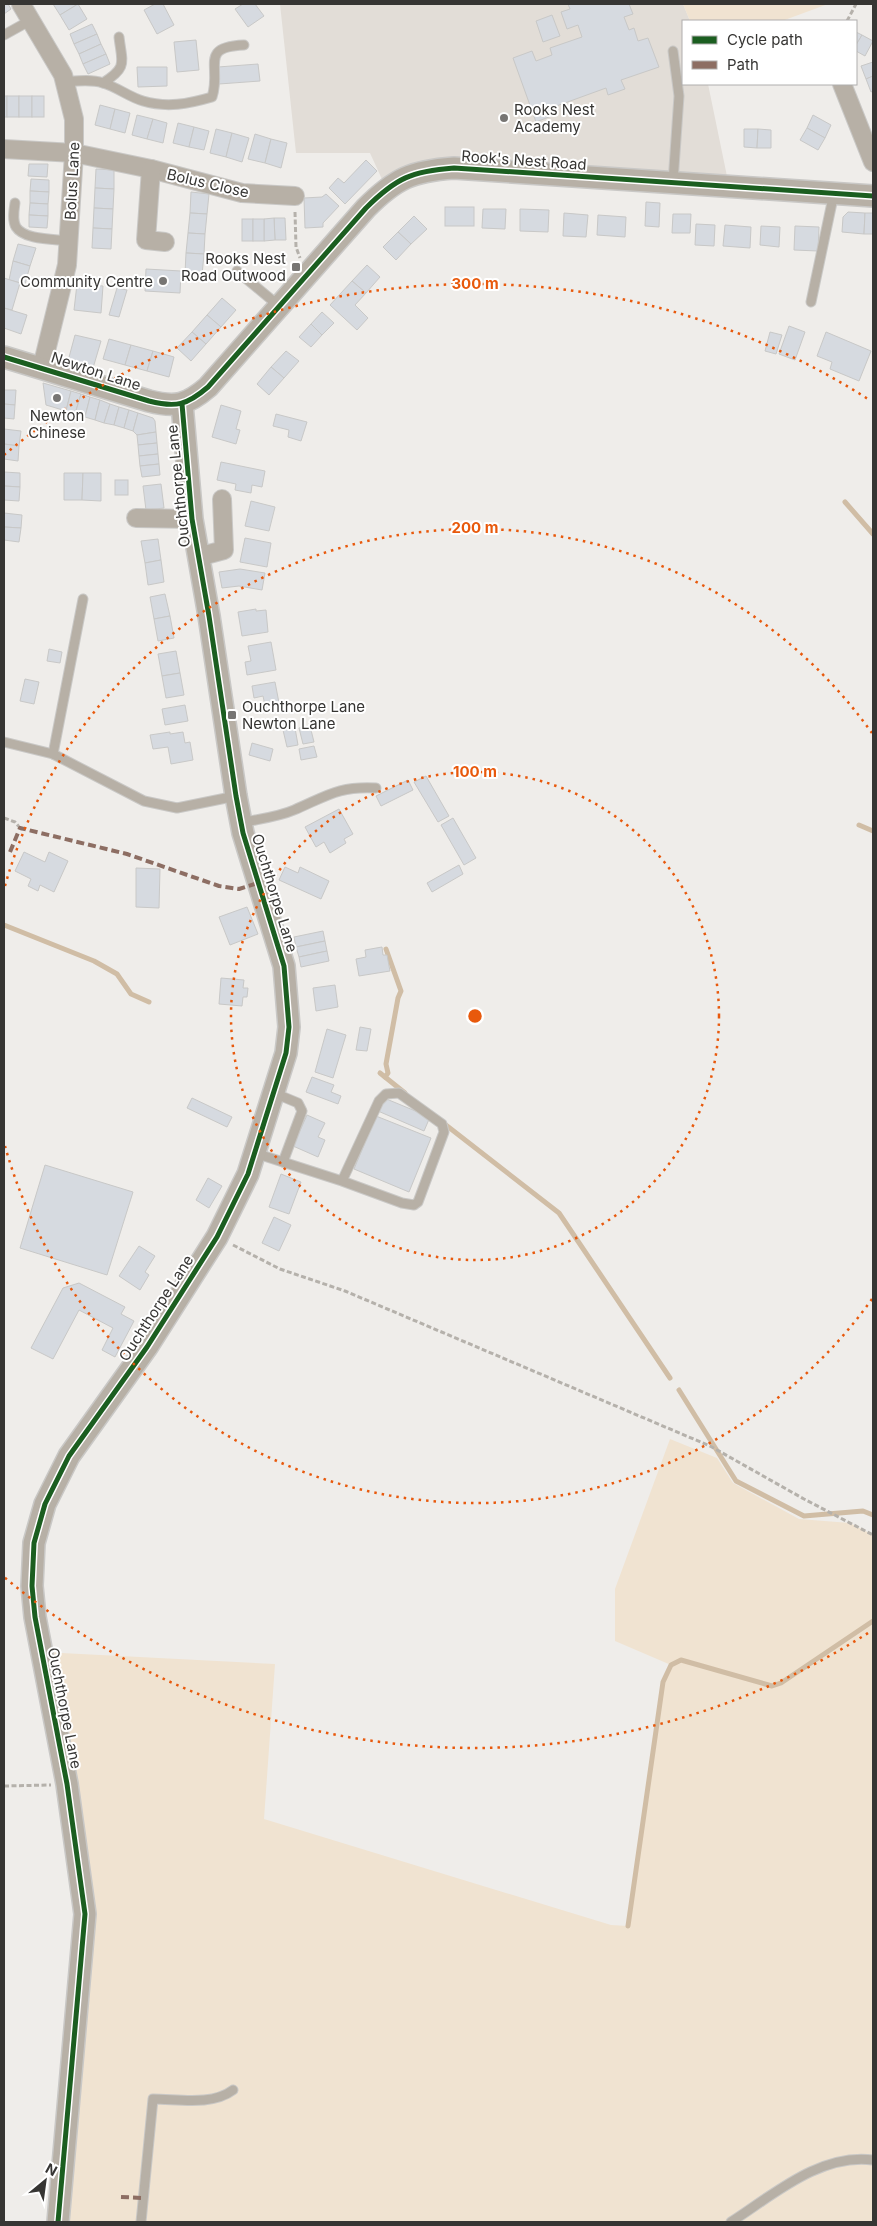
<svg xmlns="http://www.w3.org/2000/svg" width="877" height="2226" font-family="Inter,sans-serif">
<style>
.built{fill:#e2ddd7}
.green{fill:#f0e3d1}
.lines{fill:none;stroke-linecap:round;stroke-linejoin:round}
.stream{stroke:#d0bda5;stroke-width:5}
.building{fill:#d6dae0;stroke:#c8c8c7}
.service-casing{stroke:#c9c8c6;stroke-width:11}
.minor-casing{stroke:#c9c8c6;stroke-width:20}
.tertiary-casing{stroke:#c9c8c6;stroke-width:24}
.path{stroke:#b5b1ab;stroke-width:3;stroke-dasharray:5 2.5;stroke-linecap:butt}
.service{stroke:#b7b0a6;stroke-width:9}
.minor{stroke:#b7b0a6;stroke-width:18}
.tertiary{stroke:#b7b0a6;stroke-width:21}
.quiet{stroke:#8d6e63;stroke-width:4;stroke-dasharray:8 4;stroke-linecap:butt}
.cycleway-casing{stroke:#fff;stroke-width:8}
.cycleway{stroke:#1b5e20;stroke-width:5}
.ring{fill:none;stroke:#e8590c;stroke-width:2.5;stroke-dasharray:2.5 5}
.poi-dot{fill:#777573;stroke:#fff;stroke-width:2}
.labels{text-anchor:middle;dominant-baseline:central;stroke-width:4;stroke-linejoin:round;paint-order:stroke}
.poi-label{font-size:15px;fill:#363533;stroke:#fff;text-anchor:start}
.street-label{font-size:15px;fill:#363533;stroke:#fff}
.centre{fill:#e8590c;stroke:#fff;stroke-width:2.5}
.ring-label{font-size:15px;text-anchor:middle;font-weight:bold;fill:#e8590c;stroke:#fff;stroke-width:4;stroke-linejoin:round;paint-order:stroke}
</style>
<rect width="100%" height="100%" fill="#efedea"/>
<path class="built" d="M280 4H683L690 21H683V84H708L729 186 454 168 386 188 370 153H296Z"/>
<g class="green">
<path d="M683 4H828L782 21H690Z"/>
<path d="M670 1439 717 1458 733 1483 799 1519 850 1523 873 1535V2222H58L85 1914 42 1652 275 1664 264 1819 611 1925 628 1926 663 1682 671 1665 615 1641V1589Z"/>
</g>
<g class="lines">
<g class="stream">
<path d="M845 502 873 534"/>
<path d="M859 825 873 831"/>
<path d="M4 925 94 961 117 974 131 994 149 1002"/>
<path d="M380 1073 405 1093"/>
<path d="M385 1077 388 1073 386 1064 398 998 401 991 386 949"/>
<path d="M442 1122 559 1213 670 1378"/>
<path d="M679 1390 736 1481 804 1516 863 1511 873 1515"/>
<path d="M628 1926 663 1682 671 1665 681 1660 772 1686 781 1683 873 1621"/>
</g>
</g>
<g class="building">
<path d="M4 4H8L11 9 4 14Z"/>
<path d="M53 4H78L60 15Z"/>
<path d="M78 4 87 19 69 30 60 15Z"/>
<path d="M155 4H163L174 25 157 34 144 10Z"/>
<path d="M243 4H255L264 16 248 27 235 9Z"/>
<path d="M568 4H629L633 14 624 17 629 30 634 28 638 41 648 38 659 67 621 80 625 89 608 95 606 88 551 108 554 115 536 122 513 58 532 51 536 61 552 55 550 48 582 37 578 25 567 29 561 12 570 9Z"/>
<path d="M552 15 560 36 543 42 536 21Z"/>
<path d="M92 24 97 34 74 44 70 34Z"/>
<path d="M856 32 862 35 856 45Z"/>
<path d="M97 34 101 44 79 54 74 44Z"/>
<path d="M862 35 873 41 865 56 856 51V45Z"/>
<path d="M196 40 199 70 177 72 174 42Z"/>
<path d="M101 44 106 54 83 64 79 54Z"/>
<path d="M106 54 110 64 88 74 83 64Z"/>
<path d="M873 62V76L866 79 861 66Z"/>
<path d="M258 64 260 81 219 84 218 67Z"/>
<path d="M137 67H167V86L138 87Z"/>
<path d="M873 76V91L871 92 866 79Z"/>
<rect x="4" y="96" width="3" height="21"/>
<rect x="7" y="96" width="12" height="21"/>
<rect x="19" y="96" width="13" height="21"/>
<rect x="32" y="96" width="12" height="21"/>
<path d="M100 105 115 109 110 129 95 125Z"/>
<path d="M115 109 130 113 125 133 110 129Z"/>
<path d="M137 115 153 119 147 139 132 135Z"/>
<path d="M813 115 831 125 825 138 807 128Z"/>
<path d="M153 119 167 123 163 143 147 139Z"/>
<path d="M178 123 194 127 189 147 173 143Z"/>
<path d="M194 127 209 131 204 150 189 147Z"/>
<path d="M807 128 825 138 818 150 800 140Z"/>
<path d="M216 129 232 133 226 157 210 153Z"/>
<path d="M744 129H758L757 148 744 147Z"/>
<path d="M758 129 771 130V148H757Z"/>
<path d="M232 133 249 138 242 162 226 157Z"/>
<path d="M255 134 271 139 265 163 248 159Z"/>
<path d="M271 139 287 143 281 168 265 163Z"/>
<path d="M366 160 377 171 345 204 329 188 338 178 344 183Z"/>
<path d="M29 164H48L47 177 28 176Z"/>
<path d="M96 169 114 170V189L95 188Z"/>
<path d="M31 179 49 180V192L30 191Z"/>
<path d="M95 188 114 189 113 209 94 208Z"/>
<path d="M30 191 49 192 48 204 30 203Z"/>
<path d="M191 192 209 194 207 214 190 213Z"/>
<path d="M326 194 339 206 323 223V227L305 228 304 198 322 197Z"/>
<path d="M646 202 660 203 659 227 645 226Z"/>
<path d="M30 203 48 204V216L29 215Z"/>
<rect x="445" y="207" width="29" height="19"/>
<path d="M94 208 113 209 112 229 93 228Z"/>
<path d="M483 209H506L505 229 482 228Z"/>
<path d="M520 209 549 210 548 232 520 231Z"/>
<path d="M848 212 865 213 864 234 842 232 843 217Z"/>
<path d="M190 213 207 214 205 234 188 233Z"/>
<path d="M564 213 588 215 586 237 563 236Z"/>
<path d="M865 213H873V234H864Z"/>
<path d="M673 214H691L690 233H672Z"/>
<path d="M29 215 48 216 47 228 29 227Z"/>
<path d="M598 215 626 217 625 237 597 235Z"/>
<path d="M414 216 427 229 411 244 398 232Z"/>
<path d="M274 218H285L286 240H275Z"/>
<path d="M274 218 275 240 264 241V219Z"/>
<rect x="242" y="219" width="11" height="22"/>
<rect x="253" y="219" width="11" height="22"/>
<path d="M696 224 715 225 714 246 695 245Z"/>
<path d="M725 225 751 227 750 248 723 246Z"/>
<path d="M761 226 780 227 779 247 760 245Z"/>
<path d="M795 226 819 227 818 251 794 250Z"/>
<path d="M93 228 112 229 111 249 92 248Z"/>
<path d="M398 232 411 244 396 260 383 247Z"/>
<path d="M188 233 205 234 204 254 186 253Z"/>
<path d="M18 244 36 248 30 266 13 261Z"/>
<path d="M186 253 204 254 202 275 185 273Z"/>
<path d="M13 261 30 266 25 284 9 280Z"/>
<path d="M367 265 380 277 366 293 352 281Z"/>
<path d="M146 269 181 271 180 293 145 291Z"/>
<path d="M4 278 20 283 12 310 4 308Z"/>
<path d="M352 281 366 293 355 305 368 318 357 330 330 305Z"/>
<path d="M77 284 103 286 101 313 74 310Z"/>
<path d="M117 288 127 290 119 317 109 315Z"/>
<path d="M222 298 236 310 221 327 207 315Z"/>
<path d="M4 308 27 315 21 334 4 328Z"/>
<path d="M322 312 334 323 322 335 311 324Z"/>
<path d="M207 315 221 327 206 344 192 332Z"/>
<path d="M311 324 322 335 311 347 299 337Z"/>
<path d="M789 326 805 332 795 360 779 354Z"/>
<path d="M192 332 206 344 191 361 177 348Z"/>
<path d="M770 332 782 335 776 354 765 351Z"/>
<path d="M826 332 871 351 859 381 830 369 832 362 817 356Z"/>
<path d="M75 335 101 341 93 368 68 361Z"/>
<path d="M109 339 131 345 125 365 103 359Z"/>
<path d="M131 345 153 351 147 371 125 365Z"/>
<path d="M153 351 174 357 169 377 147 371Z"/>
<path d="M286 351 299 361 284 378 271 367Z"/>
<path d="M271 367 284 378 269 395 257 384Z"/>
<path d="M43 383 71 391 66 411 46 405Z"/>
<path d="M4 390H16L15 405 4 404Z"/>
<path d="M71 391 81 394 75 414 66 411Z"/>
<path d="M81 394 90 397 85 417 75 414Z"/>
<path d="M90 397 100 400 95 420 85 417Z"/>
<path d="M100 400 110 404 104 423 95 420Z"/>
<path d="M4 404 15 405 14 419 4 418Z"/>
<path d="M110 404 119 407 114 425 104 423Z"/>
<path d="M221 405 241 411 236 429 240 430 236 444 212 437Z"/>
<path d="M119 407 129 410 124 428 114 425Z"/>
<path d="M129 410 138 413 133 431 124 428Z"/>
<path d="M138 413 153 418 155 421 156 432 137 435 133 431Z"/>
<path d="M276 414 307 422 301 441 288 437 289 430 273 426Z"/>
<path d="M4 429 21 431 19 446 4 444Z"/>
<path d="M156 432 157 443 138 445 137 435Z"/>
<path d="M157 443 158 454 139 456 138 445Z"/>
<path d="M4 444 19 446 18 461 4 459Z"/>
<path d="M158 454 159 464 140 466 139 456Z"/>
<path d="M221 462 265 471 262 487 252 485 251 493 235 490 236 484 217 480Z"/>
<path d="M159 464 160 475 142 477 140 466Z"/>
<path d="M4 472 20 473V487L4 486Z"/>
<path d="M64 473H83L82 500H64Z"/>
<path d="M83 473H101V501L82 500Z"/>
<rect x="115" y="480" width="13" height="15"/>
<path d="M161 484 164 508 146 510 143 486Z"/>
<path d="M4 486 20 487 19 501 4 500Z"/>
<path d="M251 501 275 507 269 531 245 526Z"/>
<path d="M4 513 22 515 21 528 4 527Z"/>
<path d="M4 527 21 528 19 542 4 540Z"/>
<path d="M245 538 271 543 267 567 240 562Z"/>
<path d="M158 539 161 560 145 563 141 541Z"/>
<path d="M161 560 164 582 148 585 145 563Z"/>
<path d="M240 569 265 573 262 590 239 586 222 588 219 572Z"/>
<path d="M165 594 170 616 154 619 150 597Z"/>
<path d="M256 609V611L266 610 268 632 242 636 238 612Z"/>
<path d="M170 616 174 638 158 641 154 619Z"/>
<path d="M271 642 276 670 247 675 245 662 251 661 248 646Z"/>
<path d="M49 649 62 652 60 663 47 661Z"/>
<path d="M176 651 180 673 162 676 158 654Z"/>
<path d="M180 673 184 695 166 698 162 676Z"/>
<path d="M25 679 39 682 34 704 20 701Z"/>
<path d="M275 682 280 708 266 710 263 696 254 698 252 686Z"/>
<path d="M185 705 188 721 165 725 162 709Z"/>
<path d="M310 726 314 742 303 744 299 728Z"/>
<path d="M295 728 298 745 287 747 283 730Z"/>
<path d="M170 732V734L183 732 185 743 190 742 193 760 171 764 168 747 153 749 150 735Z"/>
<path d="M252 743 273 749 270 761 249 755Z"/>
<path d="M314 746 317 757 301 760 299 749Z"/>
<path d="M426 776 449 816 438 822 414 782Z"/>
<path d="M408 780 413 790 381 806 376 796Z"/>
<path d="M339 809 353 834 344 839 346 843 330 853 324 842 316 847 305 827Z"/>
<path d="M453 818 476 858 464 865 441 825Z"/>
<path d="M24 852 45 862 49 852 68 861 54 892 40 885 38 891 28 886 31 879 15 871Z"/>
<path d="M459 865 463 874 432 892 427 883Z"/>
<path d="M285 867 298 873 300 867 329 881 321 899 279 880Z"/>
<path d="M136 868 160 869 159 908 136 907Z"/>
<path d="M247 907 258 934 230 945 219 917Z"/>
<path d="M323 931 325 941 296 947 294 937Z"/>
<path d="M325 941 327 951 299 957 296 947Z"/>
<path d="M382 947 383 955H387L390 971 359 976 356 959 366 957 365 950Z"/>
<path d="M327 951 329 961 301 967 299 957Z"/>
<path d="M221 978 244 980 243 988H248L247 997H243L242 1006 219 1004Z"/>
<path d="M335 985 338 1007 316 1011 313 988Z"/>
<path d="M360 1027 371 1029 367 1051 356 1050Z"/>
<path d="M327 1029 346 1035 333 1078 315 1072Z"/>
<path d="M312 1077 334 1085 331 1092 341 1096 338 1104 306 1092Z"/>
<path d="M192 1098 232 1117 227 1127 187 1108Z"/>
<path d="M384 1098 430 1117 424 1131 378 1111Z"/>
<path d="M307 1115 325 1123 318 1137 325 1140 318 1157 293 1146Z"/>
<path d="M376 1116 431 1138 409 1192 354 1169Z"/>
<path d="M45 1165 133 1192 107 1275 20 1248Z"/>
<path d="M281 1174 301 1182 289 1214 269 1207Z"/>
<path d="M208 1178 222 1186 209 1208 196 1200Z"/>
<path d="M274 1217 291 1225 279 1251 262 1243Z"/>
<path d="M139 1246 155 1256 145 1272 149 1275 140 1290 119 1276Z"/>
<path d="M79 1283 125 1307 121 1314 134 1321 115 1357 102 1350 113 1328 79 1310 53 1359 31 1348 63 1288Z"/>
</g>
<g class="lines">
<g class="service-casing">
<g id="service">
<path d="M4 35 31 20"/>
<path d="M673 51 679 96 673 182"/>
<path d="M65 82C77 81 91 79 103 83 117 87 129 97 143 101 167 108 188 104 212 97 222 67 198 47 244 45"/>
<path d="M103 83C128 67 122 63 119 37"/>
<path d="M15 203C14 210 12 220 16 227 24 240 54 239 69 241"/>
<path d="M237 271 279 306"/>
<path d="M811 302 834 193"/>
<path d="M4 742 53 754 144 801 177 808 236 796"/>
<path d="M53 754 83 599"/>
<path d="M241 823C258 819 278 817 294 810 327 796 338 786 376 788"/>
<path d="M274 1093 298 1103 302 1111 283 1162"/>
<path d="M255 1153 342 1181 402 1203 414 1205 418 1202 444 1132 442 1124 399 1093 386 1094 379 1101 342 1181"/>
<path d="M141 2222 153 2099C178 2099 212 2106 233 2090"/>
<path d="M731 2222C773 2195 820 2153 873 2160"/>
</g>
</g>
<g class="minor-casing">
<g id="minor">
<path d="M21 4 63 75 74 119V153L67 265 42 367"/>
<path d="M842 84 873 162"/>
<path d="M4 149 74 153 151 169 242 193 295 196"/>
<path d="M151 169 146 240 165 242"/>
<path d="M136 518 192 519"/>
<path d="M198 557 224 550 222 499"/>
</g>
</g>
<g class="tertiary-casing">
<g id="tertiary">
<path d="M4 357 149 401C176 408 187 405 208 387L366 208C396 178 412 171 454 168L873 196"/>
<path d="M58 2222 85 1914 67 1784 35 1617 32 1586 34 1543 45 1504 69 1456 147 1347 217 1237 248 1174 286 1053 289 1027 284 966 243 833 236 796 209 616 192 519 182 404"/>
</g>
</g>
<g class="path">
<path d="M847 21 856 4"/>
<path d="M295 212 296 247 300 258"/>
<path d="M4 818 15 822 20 828"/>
<path d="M233 1245 280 1269 345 1291 710 1446 804 1499 873 1535"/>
<path d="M4 1786 51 1785"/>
</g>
<use href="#service" class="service"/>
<use href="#minor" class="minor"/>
<use href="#tertiary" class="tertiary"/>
<g class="quiet">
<path d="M10 852 20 828 127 854 219 886 239 889 258 883"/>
<path d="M121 2197 143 2198"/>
</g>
<g class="cycleway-casing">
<g id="cycleway">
<path d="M4 357 149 401C176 408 187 405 208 387L366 208C396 178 412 171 454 168L873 196"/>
<path d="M58 2222 85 1914 67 1784 35 1617 32 1586 34 1543 45 1504 69 1456 147 1347 217 1237 248 1174 286 1053 289 1027 284 966 243 833 236 796 209 616 192 519 182 404"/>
</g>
</g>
<use href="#cycleway" class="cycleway"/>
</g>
<g class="ring">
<circle cx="475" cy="1016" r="244"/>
<path d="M872 1299A488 488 0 0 1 5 1146M5 886A488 488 0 0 1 872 733"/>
<path d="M868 1633A732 732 0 0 1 4 1577M4 455A732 732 0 0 1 868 399"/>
</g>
<g class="poi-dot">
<circle cx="504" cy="118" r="5"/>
<rect x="291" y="262" width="10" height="10" rx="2.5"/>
<circle cx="163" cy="281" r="5"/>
<circle cx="57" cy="398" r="5"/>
<rect x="227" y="710" width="10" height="10" rx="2.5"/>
</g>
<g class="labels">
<g class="poi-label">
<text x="514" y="109">Rooks Nest<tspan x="514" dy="17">Academy</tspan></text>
<text x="286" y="258" text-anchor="end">Rooks Nest<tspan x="286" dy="17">Road Outwood</tspan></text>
<text x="153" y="281" text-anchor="end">Community Centre</text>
<text x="57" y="415" text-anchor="middle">Newton<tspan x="57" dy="17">Chinese</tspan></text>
<text x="242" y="706">Ouchthorpe Lane<tspan x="242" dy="17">Newton Lane</tspan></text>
</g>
<g class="street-label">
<text transform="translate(524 160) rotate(4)">Rook's Nest Road</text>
<text transform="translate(72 181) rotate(-87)">Bolus Lane</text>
<text transform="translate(208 183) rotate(13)">Bolus Close</text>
<text transform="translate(96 371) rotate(18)">Newton Lane</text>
<text transform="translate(178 486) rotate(-96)">Ouchthorpe Lane</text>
<text transform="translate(275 893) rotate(73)">Ouchthorpe Lane</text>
<text transform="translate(156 1308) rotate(-57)">Ouchthorpe Lane</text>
<text transform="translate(65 1708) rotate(79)">Ouchthorpe Lane</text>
</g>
</g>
<circle cx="475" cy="1016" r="8" class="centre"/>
<g class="ring-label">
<text x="475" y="289">300 m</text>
<text x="475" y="533">200 m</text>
<text x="475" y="777">100 m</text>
</g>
<rect width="877" height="2226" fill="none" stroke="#363533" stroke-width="10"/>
<rect x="682" y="20" width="175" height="65" fill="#ffffff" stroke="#afaead"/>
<rect x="692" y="36" width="25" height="8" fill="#1b5e20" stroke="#afaead"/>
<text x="727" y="45" font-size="15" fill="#363533">Cycle path</text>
<rect x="692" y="61" width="25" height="8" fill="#8d6e63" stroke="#afaead"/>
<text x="727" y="70" font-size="15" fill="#363533">Path</text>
<g transform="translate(45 2181) rotate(29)" stroke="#ffffff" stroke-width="4" paint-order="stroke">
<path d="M0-4L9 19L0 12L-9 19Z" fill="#363533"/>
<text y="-8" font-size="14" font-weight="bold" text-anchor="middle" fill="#363533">N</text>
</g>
</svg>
